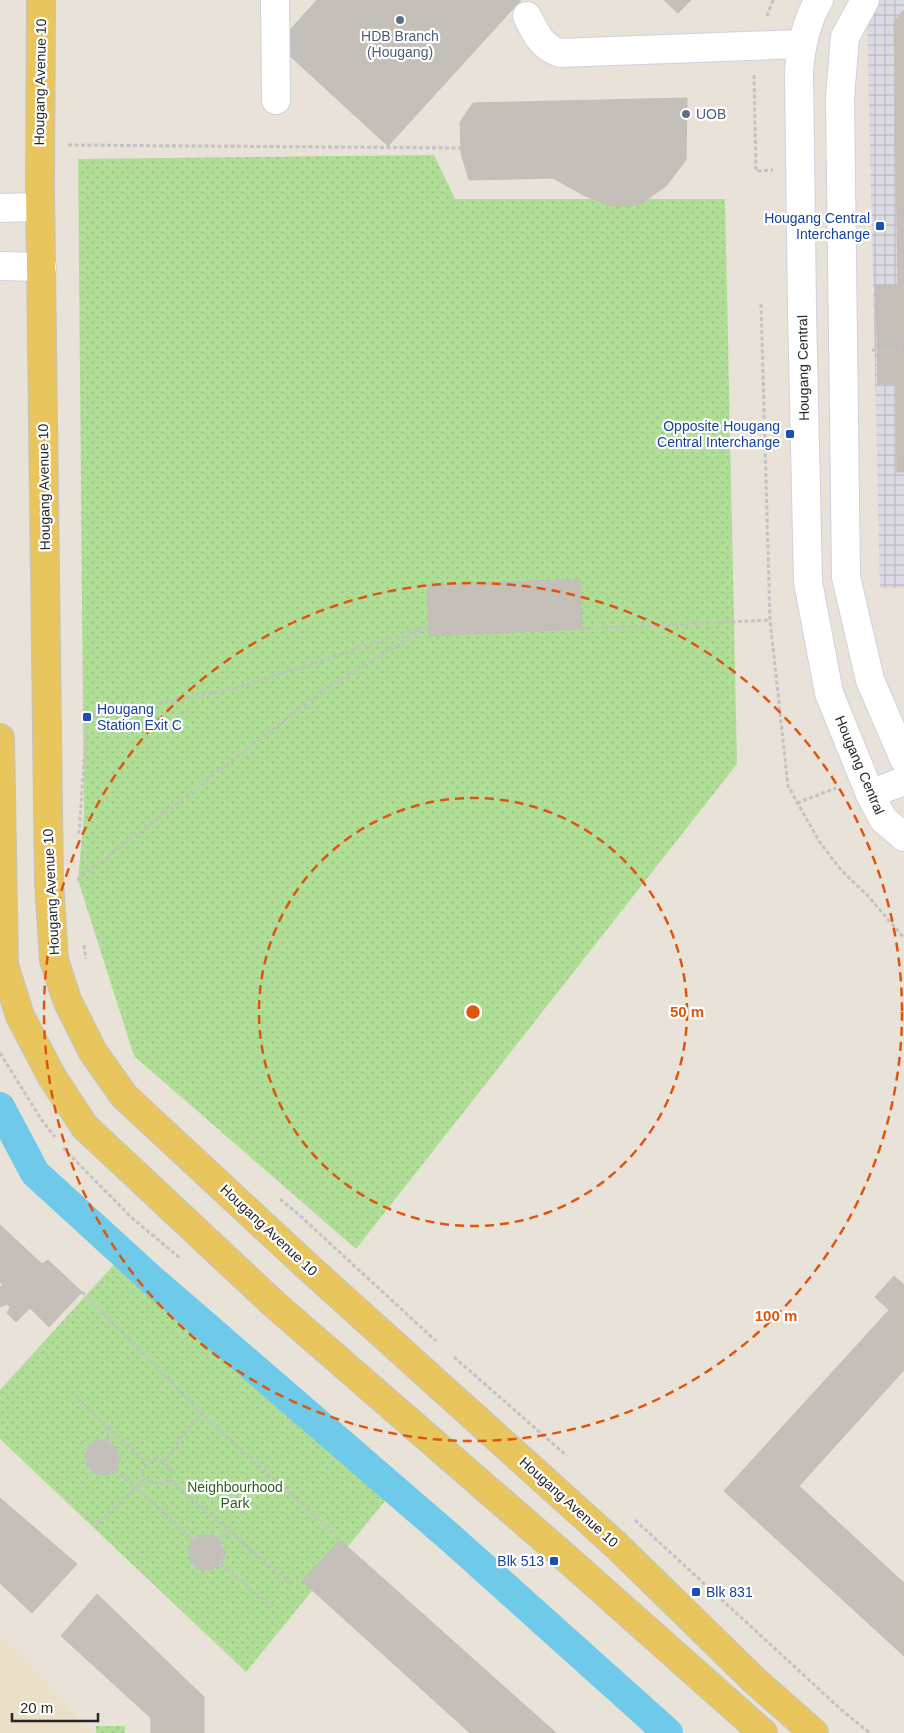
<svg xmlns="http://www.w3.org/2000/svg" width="904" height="1733" font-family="Helvetica,sans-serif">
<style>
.industrial{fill:url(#industrial-grid)}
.education{fill:#ebdfc8}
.grass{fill:url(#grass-dots)}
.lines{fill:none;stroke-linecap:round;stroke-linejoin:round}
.canal{stroke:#6ecae8;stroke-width:30}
.building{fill:#c4bfb8;stroke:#c4bdb3}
.minor-casing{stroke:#ced2e0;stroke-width:30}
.major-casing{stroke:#c3c3c3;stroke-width:30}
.path{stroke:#c3c3c3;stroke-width:3;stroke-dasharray:4 2.5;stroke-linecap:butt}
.minor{stroke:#fff;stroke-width:28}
.major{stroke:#e9c65d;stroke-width:28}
.ring{fill:none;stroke:#de560d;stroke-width:2.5;stroke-dasharray:9 6}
.service-dot{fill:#5c6f8a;stroke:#fff;stroke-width:2}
.transit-dot{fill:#1a4fb4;stroke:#fff;stroke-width:2}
.labels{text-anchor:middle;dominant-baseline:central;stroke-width:4.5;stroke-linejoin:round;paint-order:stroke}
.service-label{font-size:14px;fill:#4e5e75;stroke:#fff}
.street-label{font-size:14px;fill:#272727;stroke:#fff}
.transit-label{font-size:14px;fill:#164399;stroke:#fff;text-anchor:end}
.park-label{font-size:14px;fill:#2b5f1c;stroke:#fff}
.centre{fill:#de560d;stroke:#fff;stroke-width:2.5}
.ring-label{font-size:15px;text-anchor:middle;font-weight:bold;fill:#de560d;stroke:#fff;stroke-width:4.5;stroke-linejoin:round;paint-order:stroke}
</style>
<defs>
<pattern id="industrial-grid" width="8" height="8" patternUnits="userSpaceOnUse" patternTransform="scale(1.25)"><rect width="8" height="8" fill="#dbd9e1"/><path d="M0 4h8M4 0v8" fill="none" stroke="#bcbac1"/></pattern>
<pattern id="grass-dots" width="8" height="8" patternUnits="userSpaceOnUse" patternTransform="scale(1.25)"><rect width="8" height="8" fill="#b0de96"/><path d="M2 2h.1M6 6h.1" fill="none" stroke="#97be81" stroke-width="1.8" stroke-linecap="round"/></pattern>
</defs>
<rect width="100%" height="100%" fill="#e9e2d8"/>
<path class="industrial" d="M882 0H904V588H880L867 15Z"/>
<path class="education" d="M0 1636 23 1658 93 1733H0Z"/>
<g class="grass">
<path d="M434 155 455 199H725L737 764 356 1249 134 1056 78 880 84 814 78 159Z"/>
<path d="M130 1247 402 1480 246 1672 0 1439V1390Z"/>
<rect x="96" y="1726" width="29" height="7"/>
</g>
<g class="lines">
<path class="canal" d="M0 1107 35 1173 151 1279 453 1540 668 1733"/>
</g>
<g class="building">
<path d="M317 0H521L388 146 277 44Z"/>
<path d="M664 0H691L678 13Z"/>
<path d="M904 10V472H897L896 384H878L876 285H898L894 21Z"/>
<path d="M687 98 686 160 666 186 639 205 612 206 583 195 553 178 469 180 461 153 460 122 473 103Z"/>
<path d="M580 579 582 629 429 636 427 585Z"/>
<path d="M0 1225 42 1264 48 1260 82 1292 49 1327 30 1308 16 1322 7 1313 10 1307 7 1304 0 1307V1287L3 1285 0 1282Z"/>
<path d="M894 1276 904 1285V1370L799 1486 904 1583V1656L724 1491 889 1310 875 1297Z"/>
<path d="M97 1440 108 1441 117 1450 120 1459 115 1470 106 1475 95 1473 87 1466 86 1455 89 1445Z"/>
<path d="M0 1498 77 1564 32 1613 0 1583Z"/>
<path d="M211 1535 218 1539 225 1553 220 1564 210 1570 198 1569 190 1561 189 1550 192 1539 200 1536Z"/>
<path d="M340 1540 556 1733H470L302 1581Z"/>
<path d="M97 1594 204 1697V1733H151V1718L61 1636Z"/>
</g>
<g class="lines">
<g class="minor-casing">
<g id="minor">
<path d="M275 0 276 100"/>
<path d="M819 0C806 22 801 46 799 71L802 309 808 582 829 693 870 794 883 819 904 837"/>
<path d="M865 0 845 37 840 98 846 577 870 680 904 759"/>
<path d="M527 16C535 32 541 47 560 53L801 44"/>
<path d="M0 208 40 207"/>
<path d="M0 266 42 267"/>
<path d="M870 794 904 781"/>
</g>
</g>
<g class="major-casing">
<g id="major">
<path d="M41 0 40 189 49 882 54 960 67 1000 93 1052 124 1096 308 1267 616 1545 754 1680 814 1733"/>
<path d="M0 738 4 965 20 1016 52 1077 85 1127 274 1304 565 1557 763 1733"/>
</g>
</g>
<g class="path">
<path d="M767 16 773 0"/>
<path d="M754 75 756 171 773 170"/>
<path d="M68 145 460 148"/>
<path d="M761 304 770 620 788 786 819 841 841 870 868 896 904 938"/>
<path d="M872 350H904"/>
<path d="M582 629 770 620"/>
<path d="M797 803 836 788"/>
<path d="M79 834 87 717 237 688 428 626"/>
<path d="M77 880 325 689 424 629"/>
<path d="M84 945 86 959"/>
<path d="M0 1053 41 1119 55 1137"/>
<path d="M63 1148 132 1218 180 1258"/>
<path d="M280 1199 297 1213 436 1341"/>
<path d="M82 1292 202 1414 338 1537"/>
<path d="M454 1357 567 1456"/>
<path d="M74 1396 146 1462"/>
<path d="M107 1426 108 1441"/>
<path d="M97 1440 108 1441C119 1452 121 1455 115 1470 93 1481 81 1467 89 1445Z"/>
<path d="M165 1461 178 1441 202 1414"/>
<path d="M115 1470 137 1488 192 1539"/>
<path d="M170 1480 293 1586"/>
<path d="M635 1520 845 1713 870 1733"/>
<path d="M94 1527 144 1480C154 1484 160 1485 170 1480L171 1470C164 1459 159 1457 146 1462L142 1471 144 1480"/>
<path d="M211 1535 218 1539 225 1553C219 1567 212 1570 198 1569 188 1558 188 1553 192 1539L200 1536Z"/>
<path d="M218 1539 227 1529"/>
<path d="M220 1564 273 1607"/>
</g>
<use href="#minor" class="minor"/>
<use href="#major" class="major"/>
</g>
<g class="ring">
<circle cx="473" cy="1012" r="214"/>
<circle cx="473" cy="1012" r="429"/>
</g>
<g class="service-dot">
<circle cx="400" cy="20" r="5"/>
<circle cx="686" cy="114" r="5"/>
</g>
<g class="transit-dot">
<rect x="875" y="221" width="10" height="10" rx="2.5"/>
<rect x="785" y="429" width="10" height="10" rx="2.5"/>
<rect x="82" y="712" width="10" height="10" rx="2.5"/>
<rect x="549" y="1556" width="10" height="10" rx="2.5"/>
<rect x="691" y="1587" width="10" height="10" rx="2.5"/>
</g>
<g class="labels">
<g class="service-label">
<text x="400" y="36">HDB Branch<tspan x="400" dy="16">(Hougang)</tspan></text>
<text x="696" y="114" text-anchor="start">UOB</text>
</g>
<g class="street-label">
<text transform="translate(40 82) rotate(-89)">Hougang Avenue 10</text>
<text transform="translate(803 368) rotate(-91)">Hougang Central</text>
<text transform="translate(44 487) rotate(-91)">Hougang Avenue 10</text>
<text transform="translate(860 765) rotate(67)">Hougang Central</text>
<text transform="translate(51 892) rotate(-93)">Hougang Avenue 10</text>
<text transform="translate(269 1230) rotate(43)">Hougang Avenue 10</text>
<text transform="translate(569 1502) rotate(42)">Hougang Avenue 10</text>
</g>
<g class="transit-label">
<text x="870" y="218">Hougang Central<tspan x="870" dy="16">Interchange</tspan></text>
<text x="780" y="426">Opposite Hougang<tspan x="780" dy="16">Central Interchange</tspan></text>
<text x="97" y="709" text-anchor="start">Hougang<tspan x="97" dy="16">Station Exit C</tspan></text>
<text x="544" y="1561">Blk 513</text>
<text x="706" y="1592" text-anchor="start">Blk 831</text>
</g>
<g class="park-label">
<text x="235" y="1487">Neighbourhood<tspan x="235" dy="16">Park</tspan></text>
</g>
</g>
<circle cx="473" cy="1012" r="8" class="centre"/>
<g class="ring-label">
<text x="687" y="1017">50 m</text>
<text x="776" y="1321">100 m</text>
</g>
<path d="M12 1713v8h86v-8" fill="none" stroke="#272727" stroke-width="2.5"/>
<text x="20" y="1713" font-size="15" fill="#272727" stroke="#ffffff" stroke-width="4" paint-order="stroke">20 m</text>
</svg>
